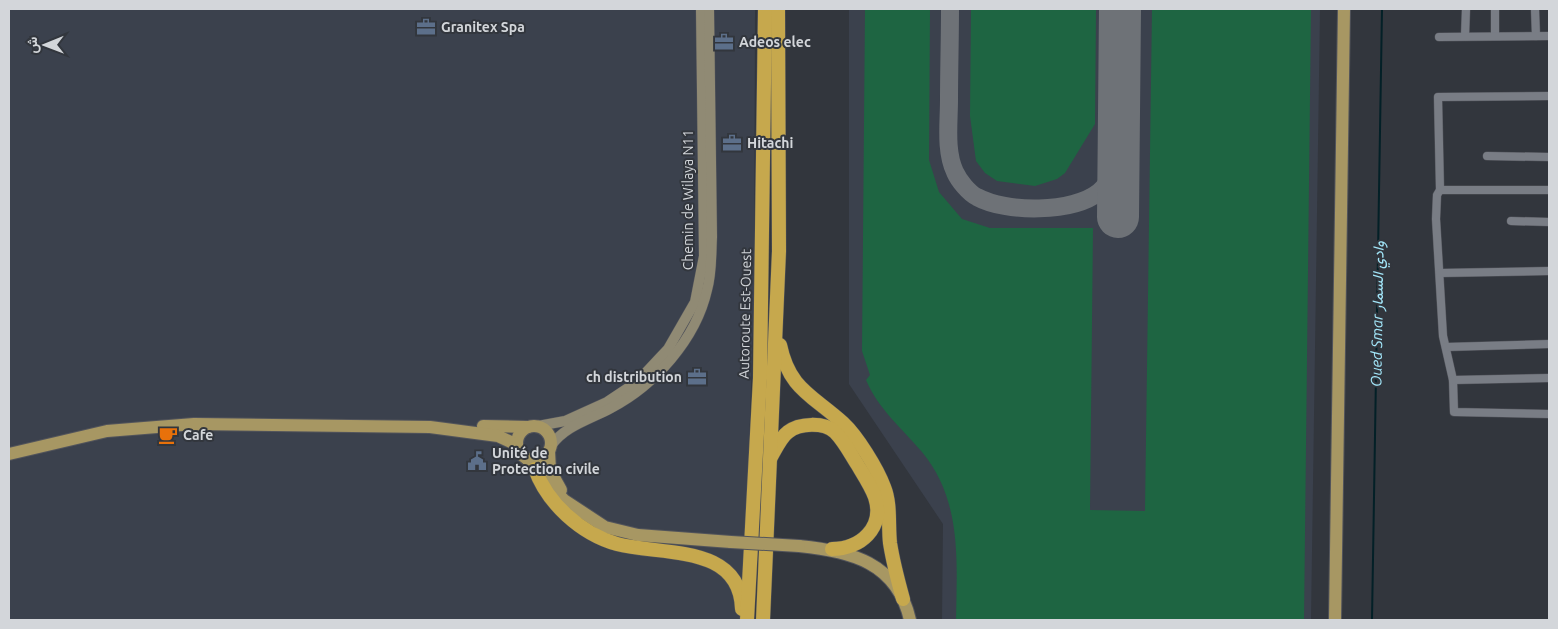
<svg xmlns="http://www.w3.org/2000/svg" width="1558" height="629" font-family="Ubuntu,Vazirmatn,sans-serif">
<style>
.built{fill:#3b414d}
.green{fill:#1e6542}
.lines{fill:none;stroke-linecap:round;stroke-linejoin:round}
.stream{stroke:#032027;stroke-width:2}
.taxiway{stroke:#6e7277;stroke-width:18}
.runway{stroke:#6e7277;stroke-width:42}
.street-casing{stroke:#52545b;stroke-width:9}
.secondary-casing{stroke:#52545b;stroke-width:11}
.primary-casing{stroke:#52545b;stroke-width:14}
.highway-casing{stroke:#52545b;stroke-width:15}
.street{stroke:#797d85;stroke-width:8}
.secondary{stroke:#908a74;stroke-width:10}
.primary{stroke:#a79763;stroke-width:12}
.highway{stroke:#c6a84d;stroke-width:14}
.primary-bridge-casing{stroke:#52545b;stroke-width:14;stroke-linecap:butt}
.primary-bridge{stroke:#a79763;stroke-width:12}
.labels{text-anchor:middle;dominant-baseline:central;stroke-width:4;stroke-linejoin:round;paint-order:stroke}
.poi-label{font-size:14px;font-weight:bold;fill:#d3d6da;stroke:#32363d;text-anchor:start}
.street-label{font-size:14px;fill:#d3d6da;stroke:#32363d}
.water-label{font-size:15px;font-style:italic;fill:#a3e7fa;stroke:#32363d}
</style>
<rect width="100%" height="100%" fill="#32363d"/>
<g class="built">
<path d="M9 9H755L754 301 743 620H9Z"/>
<path d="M849 9H1320L1311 620H942L943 524 849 384Z"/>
</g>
<g class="green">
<path d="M865 9H930L929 160 939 192 962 219 990 228H1093L1090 510 1145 511 1152 9H1311L1304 620H956C957 561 962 500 922 452 901 427 879 410 866 380L870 375 862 351Z"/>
<path d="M971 9H1096L1095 124 1065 173 1057 179 1035 186 997 181 985 173 976 161 970 116Z"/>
</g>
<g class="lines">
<path class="stream" d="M1372 620 1382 9"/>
<path class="taxiway" d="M950 9C950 39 949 70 949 100 949 123 945 151 955 172 959 181 969 193 977 197 1006 213 1073 213 1099 192 1111 182 1115 167 1119 152"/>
<path class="runway" d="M1118 217 1120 9"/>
<g class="street-casing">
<g id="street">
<path d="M1495 9V35"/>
<path d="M1535 9 1536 36"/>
<path d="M1465 36 1466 9"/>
<path d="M1439 37 1549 36"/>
<path d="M1549 96 1438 97 1440 190 1437 195 1436 219 1443 336 1453 380 1454 412 1549 414"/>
<path d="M1487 156 1549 157"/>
<path d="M1440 190H1549"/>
<path d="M1511 221 1549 222"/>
<path d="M1440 273 1549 271"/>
<path d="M1446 347 1549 344"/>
<path d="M1453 380 1549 378"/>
</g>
</g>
<g class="secondary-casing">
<g id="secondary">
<path d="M538 426 565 421 607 402 637 382 668 349 695 302 704 256 701 9"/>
<path d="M551 446C564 426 591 419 611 408 655 385 696 339 707 290 712 273 711 254 712 237L709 9"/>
</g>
</g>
<g class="primary-casing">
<g id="primary">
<path d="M483 426 528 427"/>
<circle cx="534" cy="443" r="17"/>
<path d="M549 451 550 470 561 490"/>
<path d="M9 454 107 431 194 424 430 427 498 436 513 443 518 449"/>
<path d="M526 458 564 500 605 527 638 535 731 542"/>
<path d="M799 546C850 551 897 562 910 620"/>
<path d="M1335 620 1344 9"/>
</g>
</g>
<g class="highway-casing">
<g id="highway">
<path d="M780 345C789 389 812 395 843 423 857 436 877 468 884 487 891 504 888 525 890 543 893 562 898 581 903 599"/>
<path d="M771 457C775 450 781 437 788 432 799 423 824 422 835 432 844 441 850 453 857 464 863 474 871 486 875 497 885 528 860 549 832 549"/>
<path d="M535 469C547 503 581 534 617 544 661 556 740 543 742 609"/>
<path d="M747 620 760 378 765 9"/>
<path d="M763 620 779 251 778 9"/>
</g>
</g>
<use href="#street" class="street"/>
<use href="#secondary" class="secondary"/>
<use href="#primary" class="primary"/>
<use href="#highway" class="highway"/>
<g class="primary-bridge-casing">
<path id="primary-bridge" d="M731 542 799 546"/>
</g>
<use href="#primary-bridge" class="primary-bridge"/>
</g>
<defs>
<g id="office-bare" transform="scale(1.5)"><path d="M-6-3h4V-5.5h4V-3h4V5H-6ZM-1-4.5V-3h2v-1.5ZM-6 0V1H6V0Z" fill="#5c6f8a" stroke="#32363d" stroke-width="2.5" paint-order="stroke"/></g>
<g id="cafe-bare" transform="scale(1.5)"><path d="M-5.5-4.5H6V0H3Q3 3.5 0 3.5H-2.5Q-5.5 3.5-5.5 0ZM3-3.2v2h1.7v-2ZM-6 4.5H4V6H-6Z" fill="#e8710a" stroke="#32363d" stroke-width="2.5" paint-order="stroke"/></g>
<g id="civic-bare" transform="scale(1.5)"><path d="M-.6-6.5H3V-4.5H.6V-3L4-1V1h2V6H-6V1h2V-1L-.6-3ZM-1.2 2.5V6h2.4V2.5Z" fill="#5c6f8a" stroke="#32363d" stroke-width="2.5" paint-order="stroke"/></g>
</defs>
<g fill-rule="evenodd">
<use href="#office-bare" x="426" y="27"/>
<use href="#office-bare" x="724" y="42"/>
<use href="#office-bare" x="732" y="143"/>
<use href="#office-bare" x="697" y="377"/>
<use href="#cafe-bare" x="168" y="435"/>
<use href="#civic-bare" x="477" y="461"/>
</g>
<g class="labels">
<g class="poi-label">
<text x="441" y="27">Granitex Spa</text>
<text x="739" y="42">Adeos elec</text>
<text x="747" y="143">Hitachi</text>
<text x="682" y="377" text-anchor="end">ch distribution</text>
<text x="183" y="435">Cafe</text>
<text x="492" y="453">Unité de<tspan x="492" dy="16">Protection civile</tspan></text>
</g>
<g class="street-label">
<text transform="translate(688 200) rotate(-90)">Chemin de Wilaya N11</text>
<text transform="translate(745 314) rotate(-89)">Autoroute Est-Ouest</text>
</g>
<g class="water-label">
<text transform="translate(1377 314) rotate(-89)">Oued Smar وادي السمار</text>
</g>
</g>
<rect width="1558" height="629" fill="none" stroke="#d3d6da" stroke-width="20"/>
<g transform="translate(45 45) rotate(269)" stroke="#32363d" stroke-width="4" paint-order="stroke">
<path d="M0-4L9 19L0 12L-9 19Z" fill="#d3d6da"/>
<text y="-8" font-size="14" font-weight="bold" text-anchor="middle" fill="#d3d6da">ش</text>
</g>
</svg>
